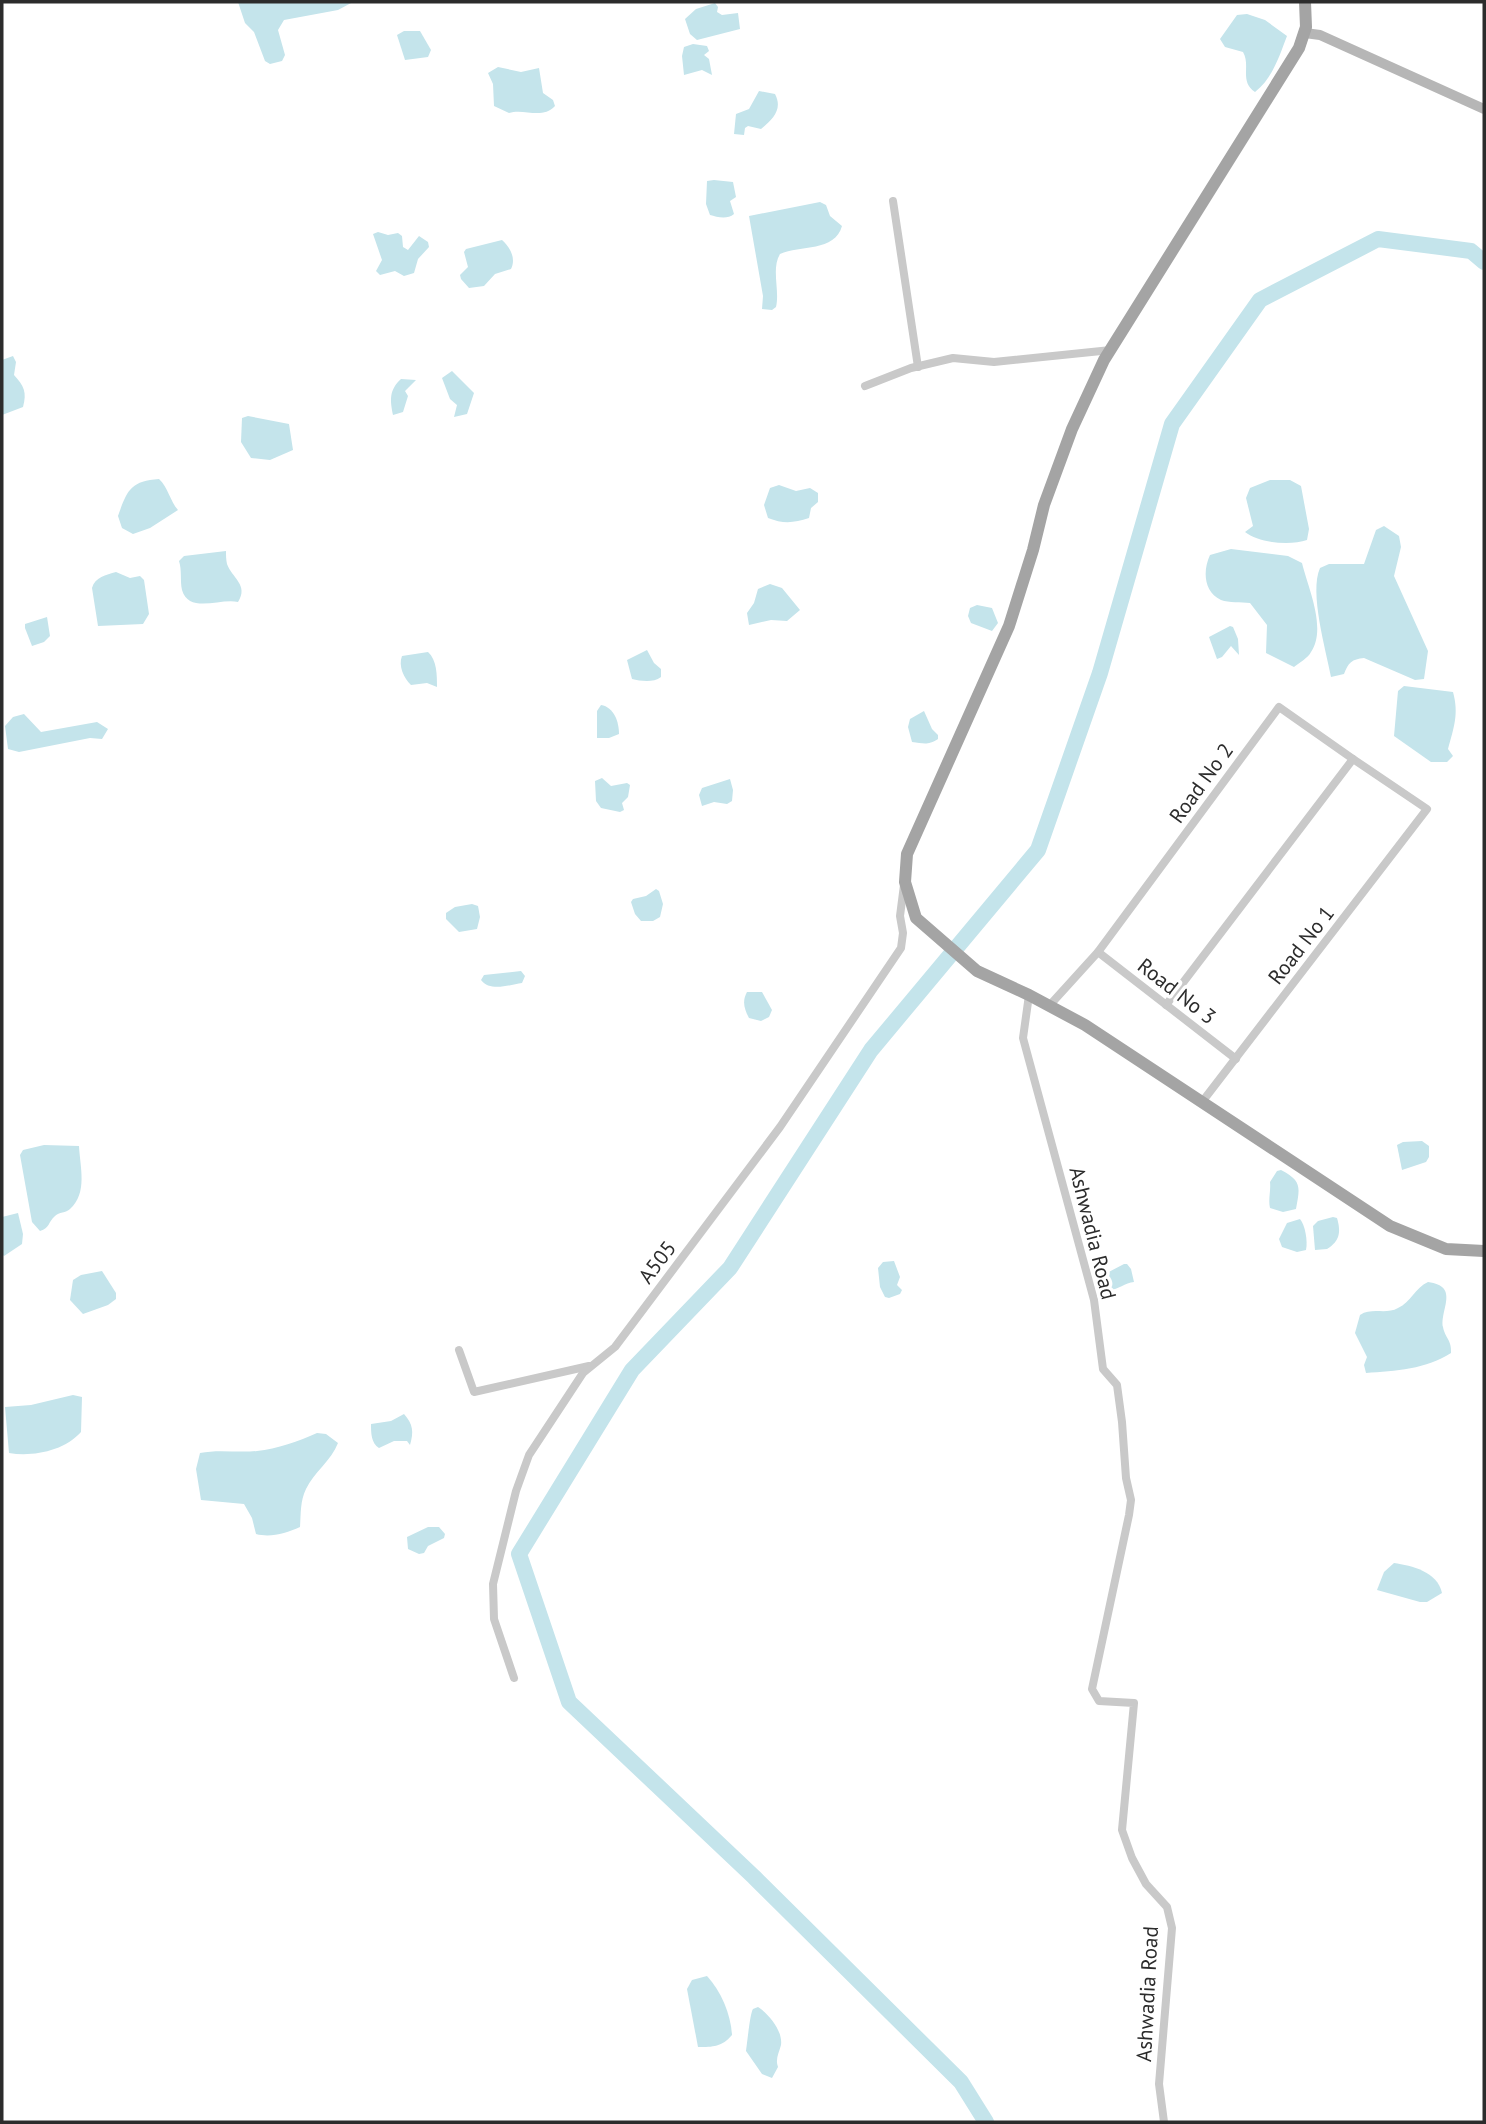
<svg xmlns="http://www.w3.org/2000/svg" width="1486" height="2124" font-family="'PT Sans',sans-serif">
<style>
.water{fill:#c4e4eb}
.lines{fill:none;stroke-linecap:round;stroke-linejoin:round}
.river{stroke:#c4e4eb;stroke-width:16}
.minor{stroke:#c9c9c9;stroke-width:8}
.secondary{stroke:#b6b6b6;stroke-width:10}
.primary{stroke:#a4a4a4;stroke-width:12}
.labels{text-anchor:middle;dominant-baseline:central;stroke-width:7;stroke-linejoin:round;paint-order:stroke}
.street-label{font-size:21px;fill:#2c2c2c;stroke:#fff}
</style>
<rect width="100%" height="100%" fill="#fff"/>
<g class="water">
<path d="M238 2H353L338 10 284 20 278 30 285 55 282 61 270 64 265 61 254 32 245 23Z"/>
<path d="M715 3 718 7 717 12 722 15 738 13 740 29 697 40 690 34 685 19 696 9Z"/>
<path d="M1247 14 1265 20 1287 36C1279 57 1272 79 1255 92 1239 81 1251 66 1243 52L1225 47 1220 39 1237 15Z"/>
<path d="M404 31H420L431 50 428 57 405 60 397 35Z"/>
<path d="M693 44 707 46 709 51 704 55 709 59 712 75 702 70 684 75 682 56 684 47Z"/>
<path d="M498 67 521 72 539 68 543 93 553 100 555 106C542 120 524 108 509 113L494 106 493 84 488 73Z"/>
<path d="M759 91 775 94C783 109 773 119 761 129L748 126 745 128 744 135 734 134 736 114 749 109Z"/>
<path d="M714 180 733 182 736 197 730 201 734 214C727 220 717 217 710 215L706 204 707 181Z"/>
<path d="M820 202 826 205 830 216 842 226C835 252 800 245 780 254 771 269 780 290 776 307L772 310 762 309 763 296 749 216Z"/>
<path d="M378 232 388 235 398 233 402 236 403 247 408 250 419 236 428 242 429 247 418 259 414 273 404 276 395 271 380 275 376 271 382 260 373 234Z"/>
<path d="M502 240C511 248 516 259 511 269L495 274 484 286 469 288 461 279 460 275 468 267 464 252 466 249Z"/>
<path d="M13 356 16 362 14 375C24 386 27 392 23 407L2 415V360Z"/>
<path d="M452 371 474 393 467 414 454 417 457 405 450 399 442 378Z"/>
<path d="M401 379 416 380 405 391 408 396 403 412 393 415C390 400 389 390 401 379Z"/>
<path d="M248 416 289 424 293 450 270 460 251 458 241 442 242 418Z"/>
<path d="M159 479C168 487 170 501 178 510L150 528 133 534 122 528 118 516C127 491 130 481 159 479Z"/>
<path d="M1270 480H1290L1301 486 1309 529 1307 540C1290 546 1259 543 1245 532L1253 526 1246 498 1250 488Z"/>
<path d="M779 485 796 491 810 488 818 493V502L811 508 809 518C794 523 783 524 768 518L764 505 770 488Z"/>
<path d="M1384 526 1399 536 1401 547 1394 576 1428 651 1424 679 1415 680 1364 658C1352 659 1348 663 1344 674L1331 677C1326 650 1309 592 1320 568L1329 564H1364L1376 530Z"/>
<path d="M1231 549 1288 556 1302 563C1308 588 1327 628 1311 652 1308 658 1300 662 1294 667L1266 653 1267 625 1250 603C1241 602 1229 603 1221 600 1203 591 1203 570 1210 555Z"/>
<path d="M226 551C226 555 226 560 227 564 232 578 249 585 238 602 220 598 189 614 182 590 180 581 182 570 179 561L184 556Z"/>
<path d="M116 572 130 578 140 576 144 580 149 614 143 624 98 626 92 588C95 577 106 575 116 572Z"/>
<path d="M770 584 782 588 800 610 787 621 771 620 749 625 747 613 754 603 758 589Z"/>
<path d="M977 605 992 608 998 623 992 631 971 623 968 616 970 608Z"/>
<path d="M47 617 50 636 44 642 32 646 25 628V624Z"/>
<path d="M1230 626 1233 627 1238 639 1239 655 1231 646 1222 657 1217 659 1209 637Z"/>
<path d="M647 650 654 663 661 669V677C653 683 641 681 632 679L627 660Z"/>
<path d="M428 652C437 660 437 675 437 687L427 683 411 685C404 678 398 666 402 656Z"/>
<path d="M1404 686 1453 692C1459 714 1454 727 1448 749L1453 756 1447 762H1431L1394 736 1398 691Z"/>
<path d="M601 705C614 707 619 722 619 734L609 738H597V711Z"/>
<path d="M924 711 932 729 938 735V739C927 746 923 743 912 742L908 727 910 719Z"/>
<path d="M24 714 41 732 97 722 108 729 102 739 90 738 19 752 8 749 5 726 13 717Z"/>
<path d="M602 778 611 786 627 783 630 785 628 797 622 803 624 810 620 812 601 808 596 801 595 781Z"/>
<path d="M730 779 733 790 732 801 727 804 714 802 702 806 699 795 702 788Z"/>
<path d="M656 889 659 891 663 904 660 917 653 921H641L635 914 631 902 633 899 646 896Z"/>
<path d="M472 904 478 906 480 917 477 929 459 932 446 919V913L455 907Z"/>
<path d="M521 971 525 976 522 983C509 985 490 992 481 980L484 975Z"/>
<path d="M747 992H762L772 1010 769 1017 761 1021 749 1018C744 1009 742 1001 747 992Z"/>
<path d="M1422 1141 1429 1146V1157L1426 1162 1402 1170 1397 1145 1403 1142Z"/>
<path d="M44 1145 79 1146C80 1167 88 1193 70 1209 66 1213 59 1212 55 1216 48 1222 50 1228 40 1231L32 1222 20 1155 23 1150Z"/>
<path d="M1281 1170C1302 1181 1300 1187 1296 1209L1283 1212 1270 1208C1268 1200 1271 1191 1270 1182L1277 1171Z"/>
<path d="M18 1213 23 1234 22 1244 4 1256 2 1254V1217Z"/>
<path d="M1333 1217 1337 1218C1341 1232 1340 1241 1327 1249L1315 1250 1313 1226 1318 1221Z"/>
<path d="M1300 1219C1305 1225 1308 1241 1306 1250L1297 1252 1282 1247 1279 1239 1287 1223Z"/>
<path d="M894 1261 900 1277 897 1285 902 1290 900 1294 889 1298 885 1297 880 1287 878 1268 883 1262Z"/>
<path d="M1124 1264H1127L1131 1269 1134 1282C1122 1283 1112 1296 1102 1286L1103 1275Z"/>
<path d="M102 1271 116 1293V1299L108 1305 83 1314 70 1300 73 1280 81 1275Z"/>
<path d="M1428 1282C1460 1286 1440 1310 1443 1327 1445 1338 1452 1340 1451 1353 1427 1369 1395 1371 1366 1373L1364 1365 1367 1357 1355 1333 1360 1315C1372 1307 1386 1315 1398 1308 1411 1302 1415 1288 1428 1282Z"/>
<path d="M73 1395 82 1397 81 1432C64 1451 33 1457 9 1453L5 1407 31 1405Z"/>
<path d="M404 1414C413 1424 414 1432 410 1445L407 1441H394L379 1448C371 1443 371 1433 371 1424L391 1421Z"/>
<path d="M317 1433 326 1434 338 1443C331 1461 314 1472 306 1489 300 1501 301 1514 300 1527 286 1533 271 1538 256 1534L252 1518 244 1504 201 1500 196 1469 200 1453C219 1449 237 1453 257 1451 277 1449 299 1441 317 1433Z"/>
<path d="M428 1527H439L445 1534 444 1538 428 1546 424 1553 419 1554 408 1549 407 1537Z"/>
<path d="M1394 1563C1412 1566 1437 1571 1442 1593L1427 1602H1420L1377 1590 1384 1572Z"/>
<path d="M707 1976C721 1991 731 2015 732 2035 722 2047 713 2047 698 2047L687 1989 692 1980Z"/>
<path d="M758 2007C769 2014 783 2031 781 2045 779 2053 775 2059 778 2067L772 2078 762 2074 746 2051C747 2045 750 2013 753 2009Z"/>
</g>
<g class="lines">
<path class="river" d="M986 2122 961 2082 754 1877 569 1702 519 1554 632 1370 730 1268 871 1050 1038 850 1100 673 1172 424 1260 300 1378 239 1471 251 1484 262"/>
<g class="minor">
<path d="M893 201 918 367"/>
<path d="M865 386 911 368 953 358 994 362 1111 350"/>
<path d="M1098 952 1236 1059"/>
<path d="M1029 995 1023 1038 1094 1300 1103 1369 1117 1385 1122 1422 1126 1478 1131 1500 1129 1515 1092 1689 1099 1701 1134 1703 1122 1830 1132 1858 1146 1884 1167 1907 1172 1928 1159 2084 1164 2122"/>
<path d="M1166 1005 1353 759 1427 809 1202 1102"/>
<path d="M1049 1006 1098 952 1279 707 1353 759"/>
<path d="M459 1350 474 1392 589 1366"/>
<path d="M514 1678 494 1619 493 1584 516 1491 529 1455 583 1373 615 1347 780 1127 901 948 903 933 900 916 904 885"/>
</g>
<path class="secondary" d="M1305 33 1320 35 1484 109"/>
<path class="primary" d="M1305 2 1306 27 1299 48 1104 360 1072 429 1044 505 1033 550 1009 626 907 854 905 882 916 918 977 971 1029 995 1085 1025 1390 1226 1446 1249 1484 1251"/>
</g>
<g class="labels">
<g class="street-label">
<text transform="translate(1201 783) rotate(-54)">Road No 2</text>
<text transform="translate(1301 945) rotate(-52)">Road No 1</text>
<text transform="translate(1177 991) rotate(38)">Road No 3</text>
<text transform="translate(1093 1233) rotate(76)">Ashwadia Road</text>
<text transform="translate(657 1262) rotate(-53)">A505</text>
<text transform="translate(1147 1994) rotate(-87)">Ashwadia Road</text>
</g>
</g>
<rect width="1486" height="2124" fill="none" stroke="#2c2c2c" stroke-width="7"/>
</svg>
